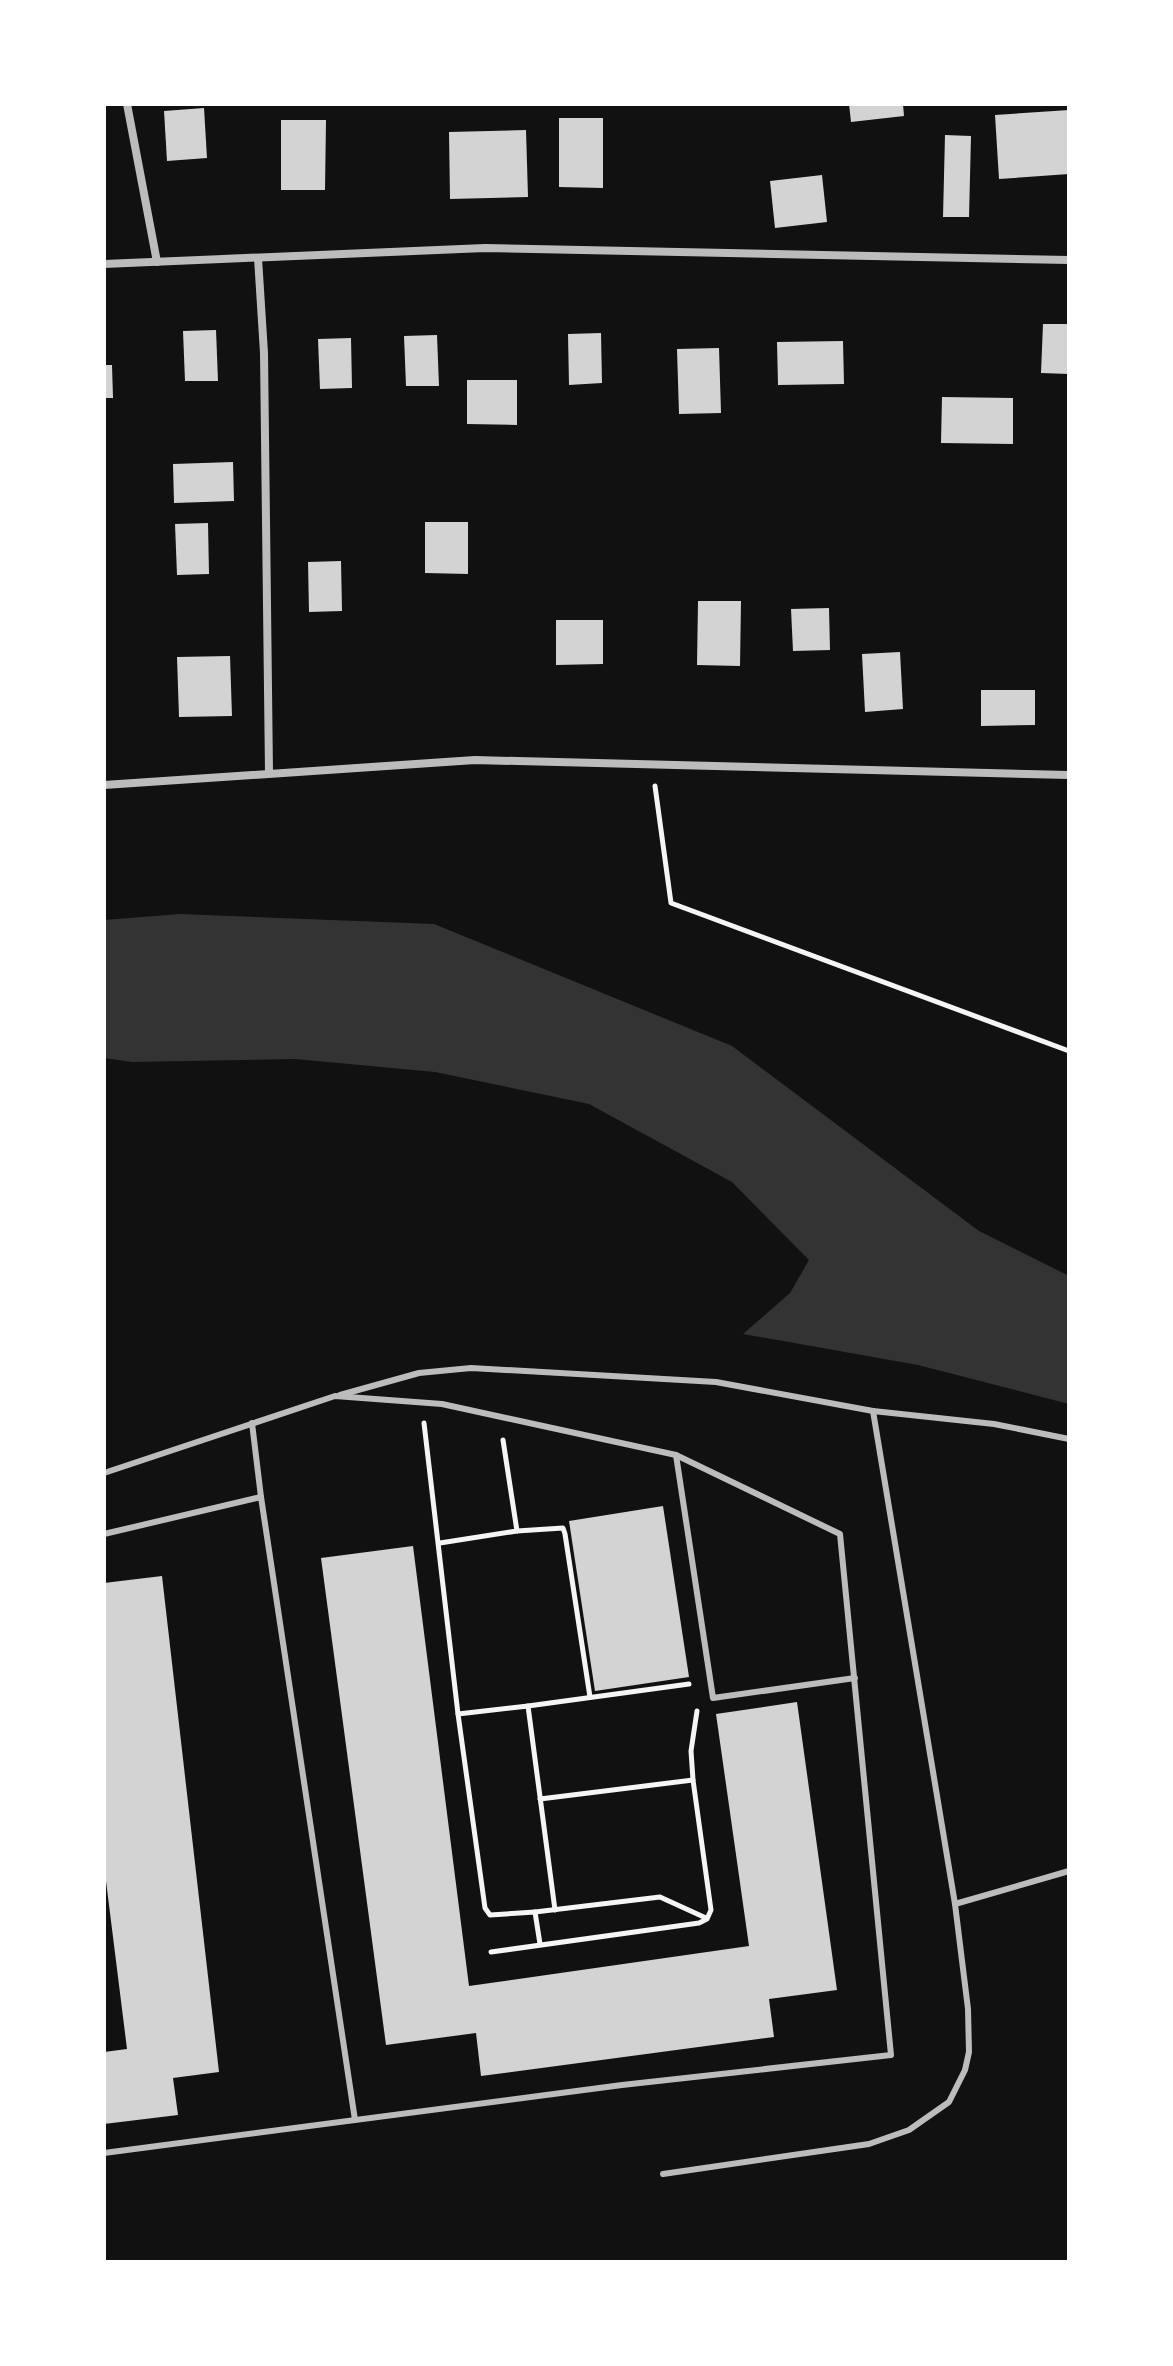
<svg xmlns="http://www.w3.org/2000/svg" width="1173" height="2366" font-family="'DM Sans',sans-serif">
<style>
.water{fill:#333}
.building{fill:#d3d3d3}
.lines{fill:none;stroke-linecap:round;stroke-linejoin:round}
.path{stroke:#f5f5f5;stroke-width:5}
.service{stroke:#bcbcbc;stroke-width:6}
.minor{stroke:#bcbcbc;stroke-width:8}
</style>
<rect width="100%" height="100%" fill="#111"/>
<path class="water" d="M180 914 434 924 732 1046 979 1231 1069 1276V1404L918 1365 743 1334 790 1293 809 1260 732 1182 589 1104 435 1072 295 1059 132 1062 104 1058V920Z"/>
<g class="building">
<path d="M849 104H903L904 116 851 122Z"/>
<path d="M204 108 207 158 167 161 164 111Z"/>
<path d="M1069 110V174L999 179 995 115Z"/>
<path d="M559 118H603V188L559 187Z"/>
<path d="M281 120H326L325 190H281Z"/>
<path d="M526 130 528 197 450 199 449 132Z"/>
<path d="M945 135 971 136 969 217H943Z"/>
<path d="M822 175 827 222 775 228 770 181Z"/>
<path d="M1043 324H1069V374L1041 373Z"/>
<path d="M216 330 218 381H185L183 331Z"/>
<path d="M601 333 602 383 569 385 568 334Z"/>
<path d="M437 335 439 386H406L404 336Z"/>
<path d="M351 338 352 388 320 389 318 339Z"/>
<path d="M843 341 844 384 778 385 777 342Z"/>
<path d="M719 348 721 413 679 414 677 349Z"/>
<path d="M104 365H112L113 398H104Z"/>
<path d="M467 380H517V425L467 424Z"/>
<path d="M942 397 1013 398V444L941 443Z"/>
<path d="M233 462 234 501 174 503 173 464Z"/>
<path d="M425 522H468V574L425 573Z"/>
<path d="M208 523 209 574 177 575 175 524Z"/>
<path d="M341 561 342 611 309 612 308 562Z"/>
<path d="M698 601H741L740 666 697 665Z"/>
<path d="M829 608 830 650 793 651 791 609Z"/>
<path d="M556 620H603V664L556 665Z"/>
<path d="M900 652 903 709 865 712 862 654Z"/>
<path d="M230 656 232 716 179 717 177 657Z"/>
<path d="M981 690H1035V725L981 726Z"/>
<path d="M663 1506 689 1677 595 1691 569 1521Z"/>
<path d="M413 1546 469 1986 749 1946 716 1714 797 1702 837 1990 769 1999 774 2037 481 2076 476 2033 386 2045 321 1558Z"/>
<path d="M162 1576 219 2072 173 2078 178 2115 104 2124V2052L127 2049 104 1865V1583Z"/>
</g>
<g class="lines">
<g class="path">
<path d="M655 786 671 903 1069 1051"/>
<path d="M424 1423 458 1714 485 1908 490 1915 535 1912 540 1944"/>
<path d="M503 1440 517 1531 563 1528 565 1534 590 1697"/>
<path d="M440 1543 517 1531"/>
<path d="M528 1706 689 1684"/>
<path d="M458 1714 528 1706 555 1910"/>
<path d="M540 1799 693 1780"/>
<path d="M535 1912 660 1897 706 1918"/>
<path d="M491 1952 699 1923 707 1919 711 1910 693 1780 691 1751 697 1711"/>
</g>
<g class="service">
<path d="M340 1395 419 1373 471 1368 716 1382 873 1411 955 1904"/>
<path d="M873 1411 994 1424 1069 1439"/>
<path d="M252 1423 261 1497"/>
<path d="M676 1455 713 1698 855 1678"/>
<path d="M104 1473 335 1396 442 1404 676 1455 840 1534 891 2055 622 2085 104 2153"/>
<path d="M104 1534 261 1497 355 2120"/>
<path d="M663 2174 869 2144 909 2130 949 2102 965 2070 969 2052 968 2009 955 1904 1069 1871"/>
</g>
<g class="minor">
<path d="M127 104 157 262"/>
<path d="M258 258 264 353 269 773"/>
<path d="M104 264 485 248 1069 260"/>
<path d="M104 785 475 760 1069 775"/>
</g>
</g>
<rect width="1173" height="2366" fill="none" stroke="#ffffff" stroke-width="212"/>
</svg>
